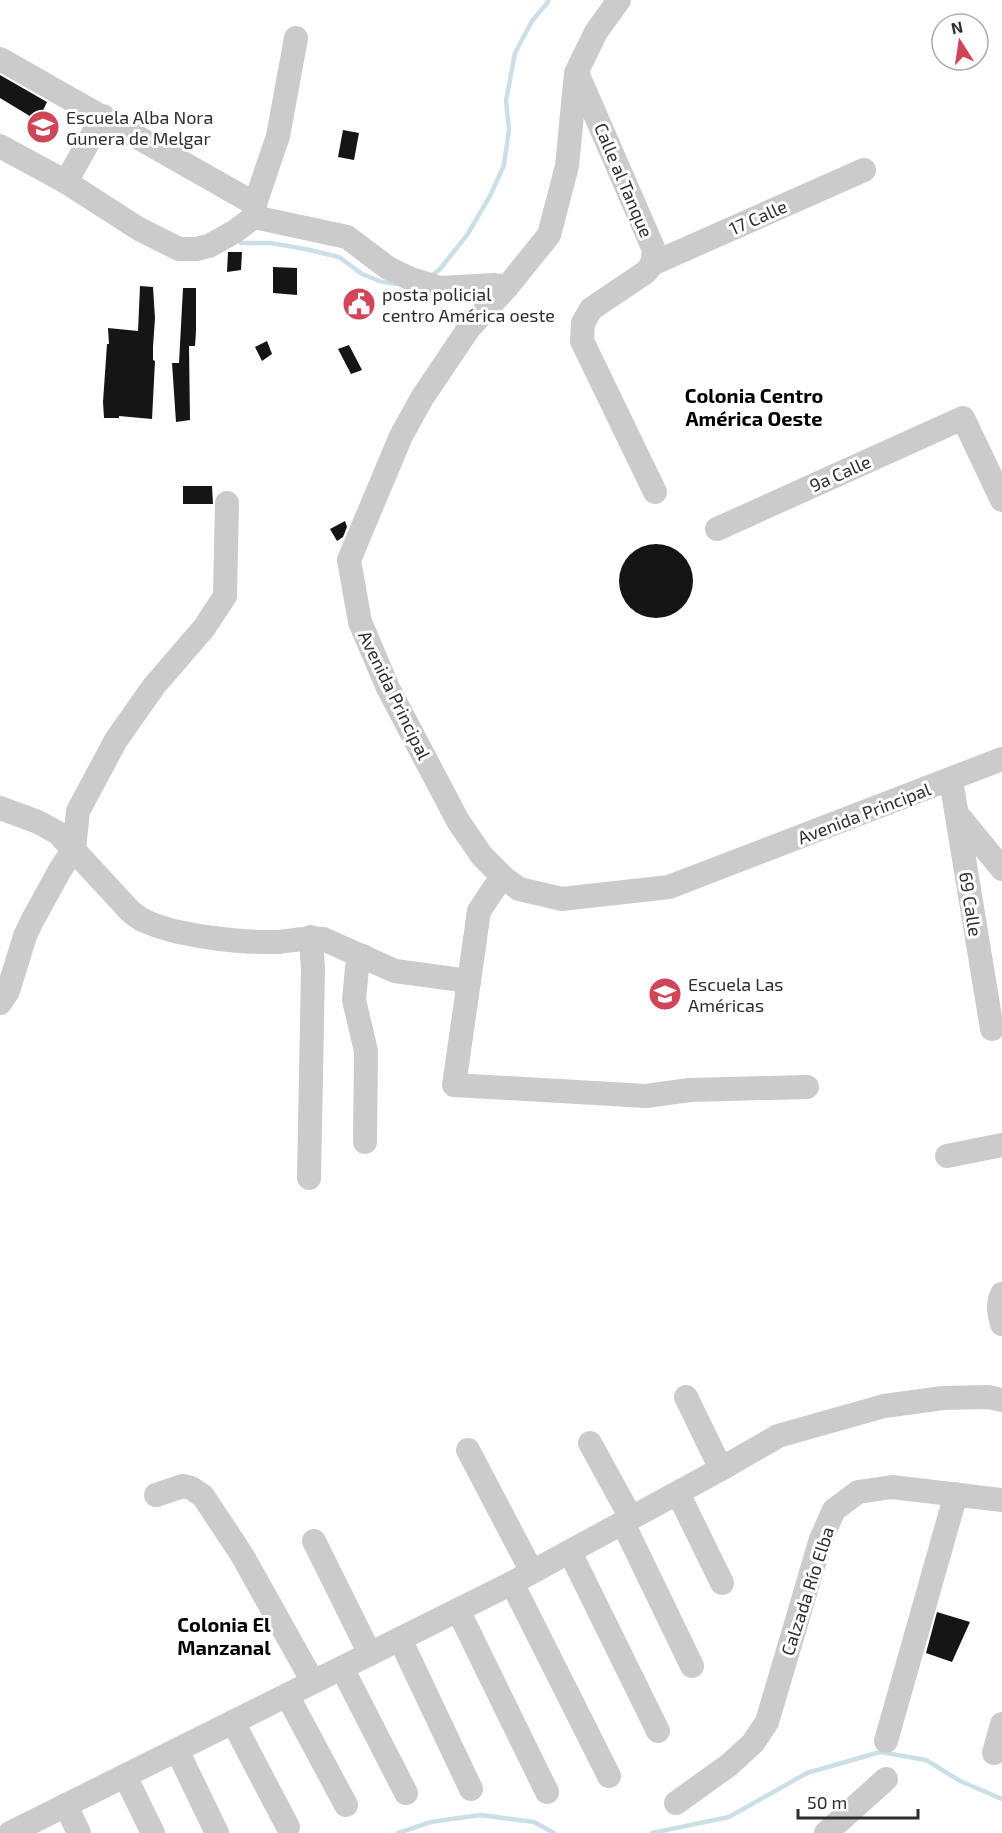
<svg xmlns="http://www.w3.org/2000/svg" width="1002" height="1833" font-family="'Exo 2',sans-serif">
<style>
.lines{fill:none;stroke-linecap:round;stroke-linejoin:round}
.stream{stroke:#ccdfe7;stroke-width:4.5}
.building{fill:#151515}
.minor{stroke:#cbcbcb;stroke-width:24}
.labels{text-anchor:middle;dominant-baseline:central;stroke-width:6;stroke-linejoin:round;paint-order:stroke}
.poi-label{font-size:18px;fill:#2e2e2e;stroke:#fff;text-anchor:start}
.street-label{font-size:18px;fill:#2e2e2e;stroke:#fff}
.neighbourhood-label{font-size:20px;font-weight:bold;fill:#000;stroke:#fff}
</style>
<rect width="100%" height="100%" fill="#fff"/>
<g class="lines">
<g class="stream">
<path d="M241 243H271L305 249 339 257 362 274 382 282 398 284"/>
<path d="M430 277 440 269 467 235 490 196 504 165 509 129 506 101 515 53 532 21 548 2V0"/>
<path d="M398 1833 431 1822 480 1815 534 1822 554 1833"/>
<path d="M652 1833 729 1817 807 1773 880 1752 926 1760 960 1781 1002 1799"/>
</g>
</g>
<g class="building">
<path d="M0 75 47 102 38 121 0 98Z"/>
<path d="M343 130 359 133 354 160 338 157Z"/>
<path d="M228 252H242L241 270 227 272Z"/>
<path d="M273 267 297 268V295L273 293Z"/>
<path d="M140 286 153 287 155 318 153 347V360L155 361 152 419 119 416V418H104L103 402 107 344H109L108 328 138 331Z"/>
<path d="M183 288H196V331L195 346H189L190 420 176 422 172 363H179Z"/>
<path d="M267 341 272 354 262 361 255 347Z"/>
<path d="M349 345 362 370 351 374 338 349Z"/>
<path d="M183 486H212L213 504H183Z"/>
<path d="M345 521 347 527 343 537 337 541 330 529Z"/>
<circle cx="656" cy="581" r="37"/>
<path d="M937 1612 970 1622 952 1662 926 1653Z"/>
</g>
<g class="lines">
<g class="minor">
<path d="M619 0 596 32 576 73 567 166 549 235 507 287 469 328 422 398 401 436 349 560 360 622 388 688 458 821 482 856 504 878 519 889 562 899 669 887 1002 759"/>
<path d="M0 59 255 204"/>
<path d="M578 75 654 250 652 264 646 272 591 309 583 323 582 341 655 492"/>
<path d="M0 146 66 182 139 229 179 249H196L209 246 234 232 254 217 347 237 388 268 411 279 440 288 495 285 507 287"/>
<path d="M66 182 103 116"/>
<path d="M254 217 255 204 278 136 296 38"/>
<path d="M652 264 864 170"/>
<path d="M717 529 963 418 1002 500"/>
<path d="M951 780 992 1029"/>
<path d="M0 808 38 822 58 833 130 911C134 914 139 919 145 921 176 936 242 943 277 942 292 941 307 937 323 939L395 971 469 981 479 911 495 887 504 878"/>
<path d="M958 815 1002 869"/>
<path d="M363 956 357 968 354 1000 366 1051 365 1142"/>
<path d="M469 981 454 1085 646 1096 690 1090 807 1087"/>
<path d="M0 1003 8 991 25 936 32 921 60 870 74 849 78 811 116 740 154 686 204 628 225 596 227 503"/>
<path d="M947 1156 1002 1145"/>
<path d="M309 1178 313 970 311 937"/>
<path d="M1002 1294C997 1304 999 1313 1002 1324"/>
<path d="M686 1397 721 1469"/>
<path d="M590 1443 631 1518"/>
<path d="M468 1450 532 1572"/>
<path d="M678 1493 722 1583"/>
<path d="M156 1495 183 1486 191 1488 203 1496 242 1555 313 1682"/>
<path d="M623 1523 692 1666"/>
<path d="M314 1541 370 1654"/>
<path d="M570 1552 658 1731"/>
<path d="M512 1583 609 1776"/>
<path d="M458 1610 547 1792"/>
<path d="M400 1639 471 1789"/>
<path d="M342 1668 406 1793"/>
<path d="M287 1695 346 1805"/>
<path d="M233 1722 288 1827"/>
<path d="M886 1741 956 1494"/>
<path d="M177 1750 217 1833"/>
<path d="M994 1753 1002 1724"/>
<path d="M125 1776 153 1833"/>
<path d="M676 1803 729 1765 753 1743 767 1722 821 1539 834 1510 858 1492 892 1487 1002 1500"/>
<path d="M66 1805 79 1833"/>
<path d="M10 1833 512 1583 721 1469 778 1436 884 1406 943 1398 988 1397 1002 1400"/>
<path d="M826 1833 886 1779"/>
</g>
</g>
<defs>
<g id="school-disc" transform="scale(1.725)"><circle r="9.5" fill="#d04659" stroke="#fff"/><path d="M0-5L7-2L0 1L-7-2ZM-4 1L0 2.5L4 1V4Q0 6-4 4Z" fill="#fff"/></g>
<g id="civic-disc" transform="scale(1.725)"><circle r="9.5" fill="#d04659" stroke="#fff"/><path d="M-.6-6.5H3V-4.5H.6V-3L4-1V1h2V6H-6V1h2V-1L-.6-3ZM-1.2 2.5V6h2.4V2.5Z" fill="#fff"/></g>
</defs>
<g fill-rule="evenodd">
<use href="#school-disc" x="43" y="127"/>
<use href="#civic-disc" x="359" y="304"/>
<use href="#school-disc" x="665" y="994"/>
</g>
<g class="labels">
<g class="poi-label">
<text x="66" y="117">Escuela Alba Nora<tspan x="66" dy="21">Gunera de Melgar</tspan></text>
<text x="382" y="294">posta policial<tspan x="382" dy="21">centro América oeste</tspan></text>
<text x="688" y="984">Escuela Las<tspan x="688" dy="21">Américas</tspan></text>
</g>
<g class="street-label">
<text transform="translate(624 180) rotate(67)">Calle al Tanque</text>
<text transform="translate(758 217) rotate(-24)">17 Calle</text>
<text transform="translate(840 473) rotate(-24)">9a Calle</text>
<text transform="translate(395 695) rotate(64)">Avenida Principal</text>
<text transform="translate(864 813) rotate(-21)">Avenida Principal</text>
<text transform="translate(971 904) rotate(81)">69 Calle</text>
<text transform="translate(807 1591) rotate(-72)">Calzada Río Elba</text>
</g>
<g class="neighbourhood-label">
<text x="754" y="395">Colonia Centro<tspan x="754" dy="23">América Oeste</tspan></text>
<text x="224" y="1624">Colonia El<tspan x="224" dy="23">Manzanal</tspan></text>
</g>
</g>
<g transform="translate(960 42) rotate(348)"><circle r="28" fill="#ffffff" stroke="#ababab" stroke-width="1.5"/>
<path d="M0-4.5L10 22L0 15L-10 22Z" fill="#d04659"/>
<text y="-9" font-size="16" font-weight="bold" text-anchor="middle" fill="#2e2e2e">N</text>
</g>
<path d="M798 1809v9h120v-9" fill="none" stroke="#2e2e2e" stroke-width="3"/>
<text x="807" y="1809" font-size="18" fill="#2e2e2e" stroke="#ffffff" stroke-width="4.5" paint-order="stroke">50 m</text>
</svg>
